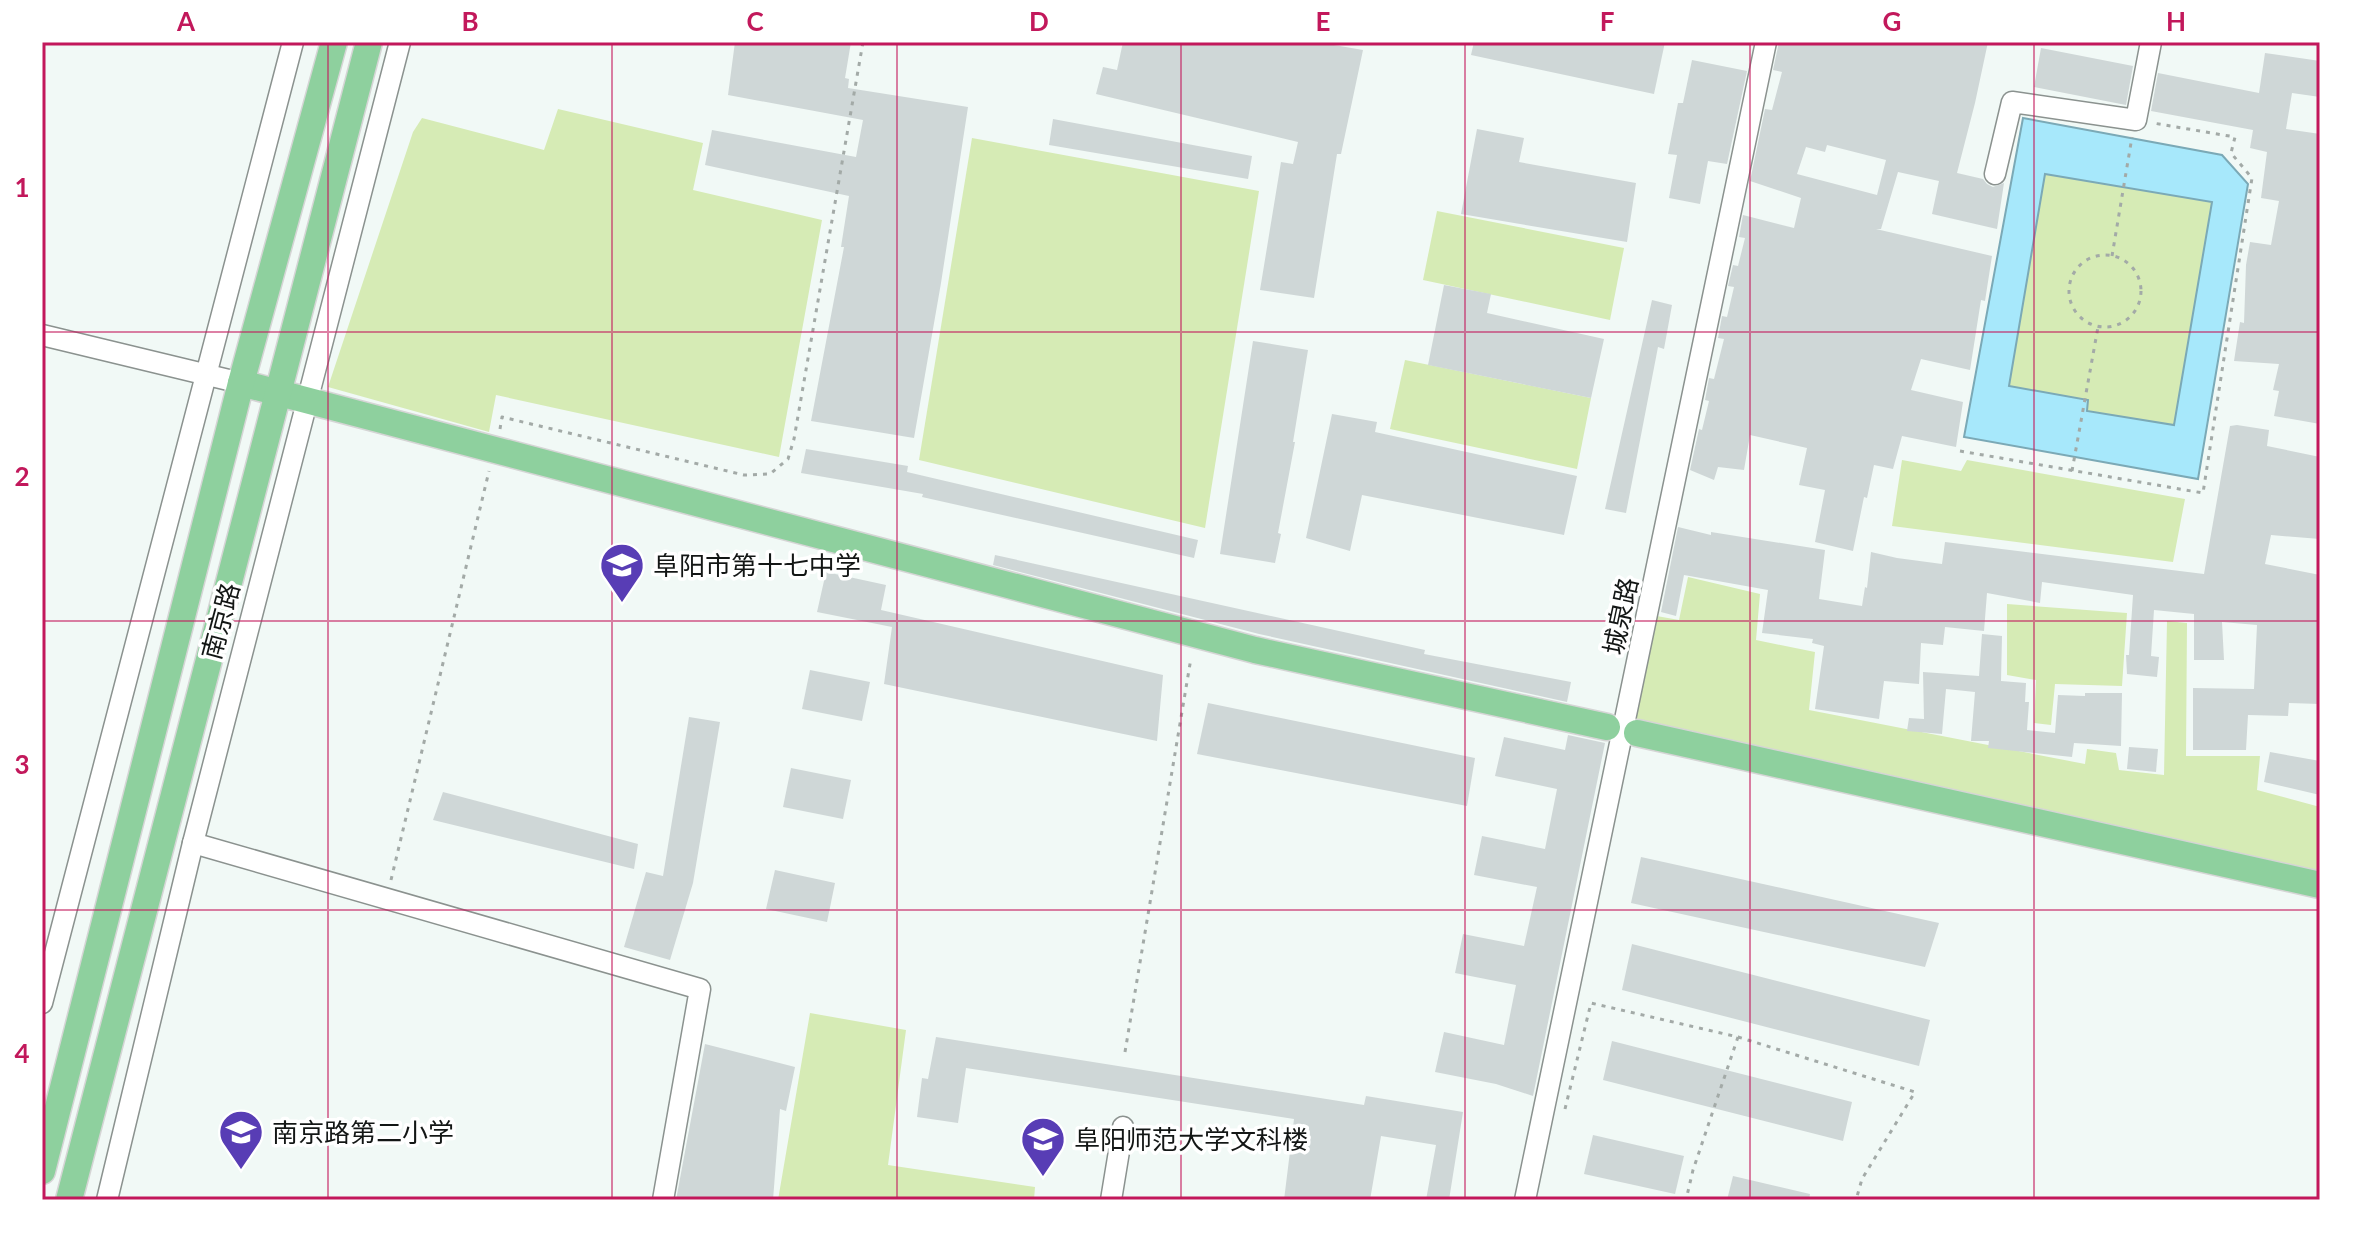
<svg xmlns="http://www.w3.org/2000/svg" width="2362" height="1242" font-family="Lato,'Noto Sans SC',sans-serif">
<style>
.green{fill:#d6ebb5}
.water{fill:#a7e8fb;stroke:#7ba9b6;stroke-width:2;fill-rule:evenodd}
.building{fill:#cfd7d7;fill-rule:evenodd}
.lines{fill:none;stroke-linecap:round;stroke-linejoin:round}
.minor-casing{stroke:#8b928f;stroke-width:23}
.major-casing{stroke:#d5d5d5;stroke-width:29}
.path{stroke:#a3aaa7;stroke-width:3;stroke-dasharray:4 6;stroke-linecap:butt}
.minor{stroke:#fff;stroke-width:20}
.major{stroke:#8ed09e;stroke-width:26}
.grid{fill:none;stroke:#c2185b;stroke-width:2;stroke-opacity:0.55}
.labels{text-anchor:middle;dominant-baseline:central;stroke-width:7;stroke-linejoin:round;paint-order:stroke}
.poi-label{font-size:26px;fill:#131615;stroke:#fff;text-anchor:start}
.street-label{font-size:26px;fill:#131615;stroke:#fff}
.neatline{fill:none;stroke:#c2185b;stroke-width:3}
.grid-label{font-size:26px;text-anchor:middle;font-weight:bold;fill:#c2185b}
</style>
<rect width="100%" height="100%" fill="#f1f9f6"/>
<g class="green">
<path d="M558 109 703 143 693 190 822 220 779 457 496 395 489 432 328 387 413 132 422 118 544 150Z"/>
<path d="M972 138 1259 191 1205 528 919 460Z"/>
<path d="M2045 174 2212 202 2174 426 2086 411 2088 400 2009 386Z"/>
<path d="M1437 211 1624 248 1610 320 1423 280Z"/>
<path d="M1405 360 1591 398 1577 469 1390 429Z"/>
<path d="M1902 460 1961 471 1967 460 2185 499 2173 562 1892 526Z"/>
<path d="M1688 577 1760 594 1756 640 1815 652 1809 710 2085 764 2087 749 2116 753 2119 770 2164 775 2167 621 2187 623 2186 756H2260L2257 790 2320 807V876L1632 723 1651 615 1679 620Z"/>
<path d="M2007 604 2127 613 2122 686 2055 684 2051 725 2034 723 2036 680 2007 675Z"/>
<path d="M810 1013 906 1030 888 1165 1035 1187 1034 1200H778Z"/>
</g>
<path class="water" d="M2023 118 2222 155 2248 184 2198 479 1964 437ZM2045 174 2212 202 2174 425 2087 411 2088 400 2009 386Z"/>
<g class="building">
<path d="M735 42H851L845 78 849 79 848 88 968 107 941 283 914 438 811 421 844 247H841L849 196 705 165 712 130 856 157 863 120 728 95Z"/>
<path d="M1123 42H1335L1334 45 1363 50 1341 154H1337L1314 298 1260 290 1281 162 1293 164 1298 142 1096 94 1103 67 1117 70Z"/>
<path d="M1474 42H1665L1654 94 1471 55Z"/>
<path d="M1779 42H1988L1975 103 1957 173 1983 179 1987 184 1993 187 2004 183 1997 229 1932 214 1939 181 1898 172 1881 229H1876L1992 256 1985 301 1981 300 1970 370 1921 359 1911 390 1963 402 1956 447 1902 436 1893 469 1874 465 1867 498 1864 497 1853 551 1815 542 1825 490 1799 485 1807 448 1750 435 1744 470 1718 467 1714 480 1690 470 1699 429 1702 430 1709 401 1705 400 1709 378 1714 379 1724 339 1718 338 1722 316 1727 317 1734 287 1728 286 1733 265 1738 266 1745 238 1739 237 1743 215 1794 228 1801 198 1750 181 1765 109 1772 110 1782 72 1773 70ZM1827 145 1886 160 1877 195 1797 174 1806 147 1825 152Z"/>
<path d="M2041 48 2133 66 2126 105 2034 87Z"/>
<path d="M2265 53 2320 61V97L2292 93 2286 129 2320 134V424L2274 416 2279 391 2273 390 2279 364 2234 361 2240 322 2244 323 2246 265 2250 242 2271 245 2279 201 2261 198 2267 152 2250 148 2253 130 2151 111 2158 73 2259 93Z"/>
<path d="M1692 60 1747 71 1727 164 1708 161 1700 204 1669 198 1677 155 1668 154 1678 103H1683Z"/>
<path d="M1053 119 1252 156 1248 179 1049 145Z"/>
<path d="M1477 129 1524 138 1519 162 1636 183 1627 242 1461 214Z"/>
<path d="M1444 285 1491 294 1487 313 1604 339 1591 398 1428 365Z"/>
<path d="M1652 300 1672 305 1664 349 1658 347 1626 513 1605 509Z"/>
<path d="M1253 341 1308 350 1293 442H1295L1278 533 1281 534 1275 563 1220 554Z"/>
<path d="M1332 414 1377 422 1375 432 1577 476 1564 535 1362 495 1350 551 1306 538Z"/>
<path d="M2237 425 2269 430 2267 446 2320 457V539L2271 535 2265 564 2320 575V704L2289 703 2288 716 2248 715 2246 750H2193V688L2254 689 2257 625 2222 622 2224 660H2194V614L2154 610 2151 656 2159 657 2157 677 2127 674 2126 655H2129L2133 595 2042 582 2040 603 1987 593 1984 631 1945 627 1943 645 1921 643 1919 684 1884 681 1879 719 1815 709 1824 646 1812 643 1813 639 1762 633 1768 590 1684 575 1676 616 1661 612 1678 527 1711 535V532L1825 550 1819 599 1862 606 1865 587 1867 588 1871 552 1897 558 1942 564 1945 542 2204 574 2230 426Z"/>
<path d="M806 449 908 466 907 472 1198 540 1194 558 922 497 923 494 801 473Z"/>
<path d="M995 555 1425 650 1424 654 1571 682 1567 702 1259 634 993 565Z"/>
<path d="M826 572 886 585 881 610 1163 675 1157 741 884 684 892 627 817 612Z"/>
<path d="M1982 634 2002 636 2001 681 2026 683 2025 702H2029L2027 730 2055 733 2058 695 2085 696V693H2122L2121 746 2074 743 2072 757 1988 748 1989 741H1971L1975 692 1946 689 1942 734 1907 731 1909 718 1924 719 1923 672 1979 676Z"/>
<path d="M810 670 870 682 862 721 802 709Z"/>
<path d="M1208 703 1475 758 1467 806 1197 754Z"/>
<path d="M689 717 720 722 693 883 670 960 624 947 646 872 663 876Z"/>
<path d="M1568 735 1605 743 1533 1096 1496 1084 1435 1072 1444 1032 1504 1045 1516 985 1455 973 1463 934 1524 946 1537 887 1474 875 1482 836 1545 849 1557 789 1495 776 1504 737 1565 750Z"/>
<path d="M2129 747 2158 749 2156 772 2127 769Z"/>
<path d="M2270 752 2320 761V795L2264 782Z"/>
<path d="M791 768 851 780 843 819 783 807Z"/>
<path d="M443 792 638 844 634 869 433 820Z"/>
<path d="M1641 857 1939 923 1925 967 1631 903Z"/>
<path d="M775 870 835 883 827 922 766 909Z"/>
<path d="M1632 944 1930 1020 1919 1066 1622 990Z"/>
<path d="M936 1037 1364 1105 1366 1096 1463 1112 1449 1200H1426L1436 1145 1381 1136 1370 1200H1284L1294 1119 966 1068 958 1123 917 1117 922 1078 928 1079Z"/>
<path d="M1612 1041 1852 1102 1843 1141 1603 1080Z"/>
<path d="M705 1044 795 1067 786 1111 780 1109 773 1200H676Z"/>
<path d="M1593 1135 1684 1156 1675 1194 1584 1174Z"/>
<path d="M1733 1176 1810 1194 1809 1200H1727Z"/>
</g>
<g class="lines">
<g class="minor-casing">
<g id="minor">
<path d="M1995 174 2012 102 2136 120 2151 42"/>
<path d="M42 335 241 383"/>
<path d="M193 843 700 989 663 1200"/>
<path d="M42 1003 293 42"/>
<path d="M107 1200 193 843 400 42"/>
<path d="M1111 1200 1123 1127"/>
<path d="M1525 1200 1766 42"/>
</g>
</g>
<g class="major-casing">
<g id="major">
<path d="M241 383 1255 650 1607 727"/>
<path d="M1637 733 2320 885"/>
<path d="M42 1171 241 383 334 42"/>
<path d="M69 1200 369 42"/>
</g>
</g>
<g class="path">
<circle cx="2105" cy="291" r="36"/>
<path d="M2112 256 2132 137"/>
<path d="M500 429 502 417 744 475 770 474 788 459 794 439 863 42"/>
<path d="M1960 451 2203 493 2252 178 2231 153 2235 137 2153 123"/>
<path d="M2072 471 2098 327"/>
<path d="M391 880 489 471"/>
<path d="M1738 1037 1915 1092 1862 1179 1856 1200"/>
<path d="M1125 1052 1191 658"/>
<path d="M1565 1109 1591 1003 1738 1037 1693 1170 1686 1200"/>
</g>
<use href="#minor" class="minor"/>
<use href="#major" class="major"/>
</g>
<path class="grid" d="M328 42V1200M612 42V1200M897 42V1200M1181 42V1200M1465 42V1200M1750 42V1200M2034 42V1200M42 332H2320M42 621H2320M42 910H2320"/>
<defs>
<g id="school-pin" transform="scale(2.3)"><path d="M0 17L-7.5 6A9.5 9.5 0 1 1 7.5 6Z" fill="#583db5" stroke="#fff"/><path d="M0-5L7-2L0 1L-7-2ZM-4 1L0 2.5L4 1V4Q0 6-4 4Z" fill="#fff"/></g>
<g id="university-pin" transform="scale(2.3)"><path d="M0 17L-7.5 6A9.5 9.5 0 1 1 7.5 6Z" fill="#583db5" stroke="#fff"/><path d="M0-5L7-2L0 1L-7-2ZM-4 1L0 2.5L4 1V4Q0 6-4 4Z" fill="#fff"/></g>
</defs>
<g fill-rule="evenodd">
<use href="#school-pin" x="622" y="565"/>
<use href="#school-pin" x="241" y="1132"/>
<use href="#university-pin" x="1043" y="1139"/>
</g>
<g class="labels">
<g class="poi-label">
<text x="653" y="565">阜阳市第十七中学</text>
<text x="272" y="1132">南京路第二小学</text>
<text x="1074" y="1139">阜阳师范大学文科楼</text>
</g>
<g class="street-label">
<text transform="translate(1620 616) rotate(-78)">城泉路</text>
<text transform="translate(220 621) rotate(-75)">南京路</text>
</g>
</g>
<rect width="2362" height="1242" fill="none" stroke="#ffffff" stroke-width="88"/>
<rect x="44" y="44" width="2274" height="1154" class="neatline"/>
<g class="grid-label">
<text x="186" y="31">A</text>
<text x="470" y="31">B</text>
<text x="755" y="31">C</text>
<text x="1039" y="31">D</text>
<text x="1323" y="31">E</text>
<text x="1607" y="31">F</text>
<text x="1892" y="31">G</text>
<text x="2176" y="31">H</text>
<text x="22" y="197">1</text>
<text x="22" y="486">2</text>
<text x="22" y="774">3</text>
<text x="22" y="1063">4</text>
</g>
</svg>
